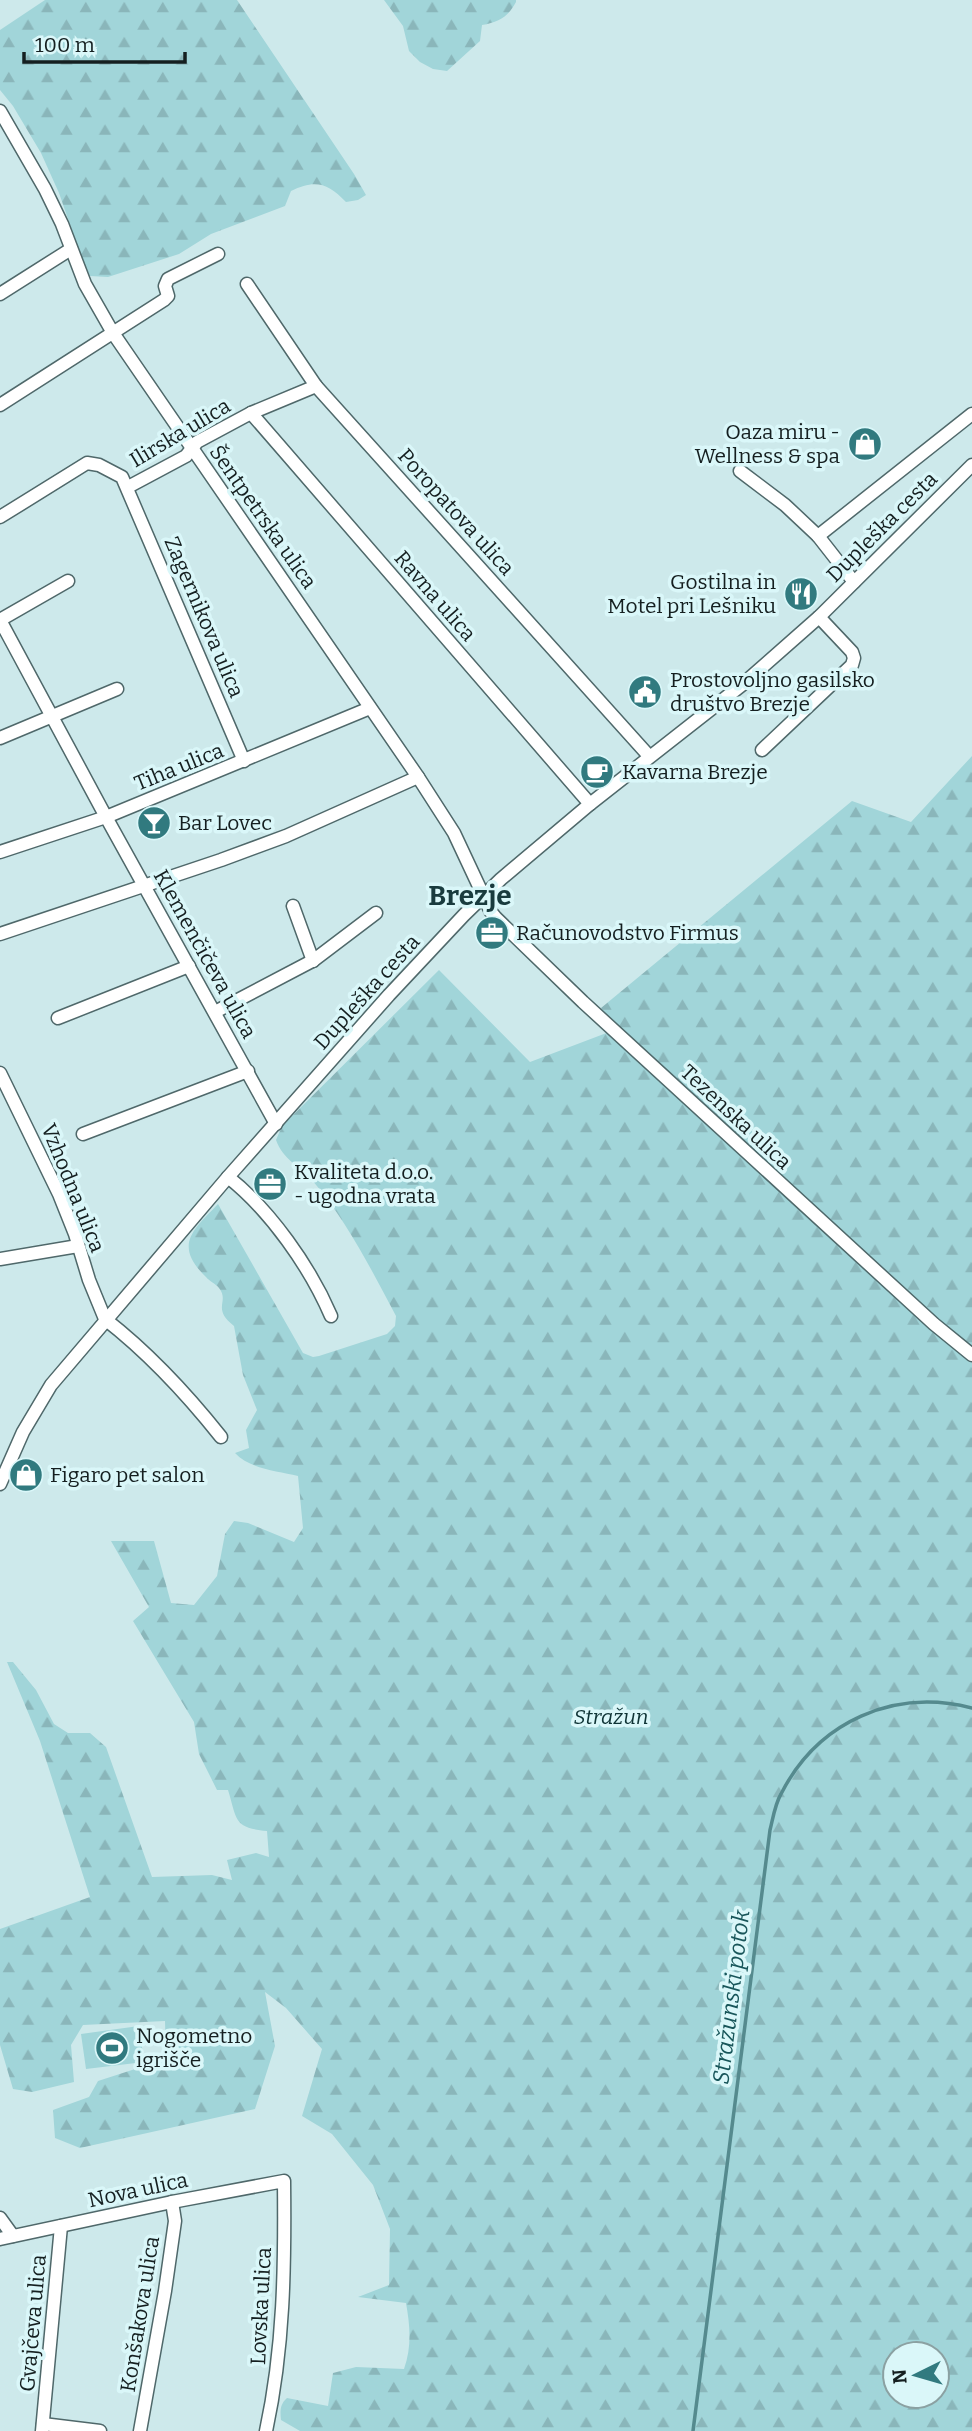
<svg xmlns="http://www.w3.org/2000/svg" width="972" height="2431" font-family="Bitter,serif">
<style>
.forest{fill:url(#forest-firs);fill-rule:evenodd}
.pitch{fill:#a1d5d9}
.lines{fill:none;stroke-linecap:round;stroke-linejoin:round}
.stream{stroke:#558a8e;stroke-width:3.5}
.minor-casing{stroke:#4f686a;stroke-width:15}
.minor{stroke:#fff;stroke-width:12}
.labels{text-anchor:middle;dominant-baseline:central;stroke-width:7;stroke-linejoin:round;paint-order:stroke}
.poi-label{font-size:21px;fill:#151f20;stroke:#daf7f9;text-anchor:start}
.street-label{font-size:21px;fill:#151f20;stroke:#daf7f9}
.park-label{font-size:21px;font-style:italic;fill:#0e3335;stroke:#daf7f9}
.water-label{font-size:23px;font-style:italic;fill:#18565a;stroke:#daf7f9}
.district-label{font-size:28px;font-weight:bold;fill:#193b3e;stroke:#daf7f9}
</style>
<defs>
<pattern id="forest-firs" width="22" height="20" patternUnits="userSpaceOnUse" patternTransform="scale(1.75)"><rect width="22" height="20" fill="#a1d5d9"/><path d="M5 1l3.5 6h-7zM16 11l3.5 6h-7z" fill="#8ab6ba"/></pattern>
</defs>
<rect width="100%" height="100%" fill="#cde9eb"/>
<g class="forest">
<path d="M45 0H237L354 174 366 195 358 200 346 202C328 183 315 179 291 191L285 206 211 234 179 254 108 277 90 276 82 259 59 193 41 153 13 106 0 90V30Z"/>
<path d="M384 0H516V2C508 17 499 22 482 25L480 41 447 71 433 69 420 62 409 51 403 26Z"/>
<path d="M972 756V2431H300L281 2420C280 2411 280 2404 287 2398L328 2406 333 2373 356 2367 404 2369C412 2346 410 2326 406 2303L358 2297 389 2285 390 2229 373 2185 332 2134 302 2116 322 2049 286 2008 265 1992 275 2046 255 2109 80 2148 55 2138 53 2110 89 2097 98 2081 166 2059 165 2021 83 2025 71 2045 74 2082 32 2092 13 2089 0 2045V1929L90 1897 40 1741 7 1662H13L36 1690 54 1724 68 1733H90L106 1747 152 1877 212 1875 232 1880 227 1860 256 1853 269 1857 267 1831C233 1828 237 1819 228 1790H217L199 1754 194 1722 133 1621 149 1607 111 1541H154L171 1603 194 1605 217 1576 225 1534 234 1521 248 1523 294 1542 303 1528 298 1476C277 1471 250 1469 235 1453L249 1448 246 1430 257 1410 243 1375 234 1326C211 1308 230 1302 219 1288 216 1284 209 1281 206 1277 173 1245 193 1230 218 1204L303 1353 313 1357 319 1356 387 1334 395 1326 396 1316C371 1269 347 1221 312 1180 299 1165 283 1160 276 1140L282 1126 439 970 530 1062 617 1029 601 1008 852 801 911 822ZM895 2354H937V2396H895Z"/>
</g>
<path class="pitch" d="M139 2026 144 2062 86 2069 81 2034Z"/>
<g class="lines">
<path class="stream" d="M693 2431 770 1830C773 1818 775 1804 781 1794 818 1721 894 1688 972 1708"/>
<g class="minor-casing">
<g id="minor">
<path d="M0 111 45 189 62 224 85 284 113 333 418 777 454 833 491 912 496 918 583 1002 934 1324 972 1355"/>
<path d="M247 284 316 386 649 756"/>
<path d="M0 294 71 249"/>
<path d="M0 405 164 300 168 296 165 286 168 279 218 254"/>
<path d="M251 413 590 804"/>
<path d="M740 471 785 505 818 536 854 582"/>
<path d="M128 487 186 456 197 442 251 413 316 386"/>
<path d="M0 517 87 463 99 465 122 477 244 761"/>
<path d="M818 536 972 414"/>
<path d="M0 620 106 817 276 1124"/>
<path d="M0 620 68 581"/>
<path d="M0 738 117 689"/>
<path d="M762 750 852 665 854 658 852 652 819 617"/>
<path d="M0 852 106 817 370 708"/>
<path d="M293 906 313 961"/>
<path d="M0 934 221 860 286 836 418 777"/>
<path d="M215 1012 314 960 376 913"/>
<path d="M58 1018 189 966"/>
<path d="M0 1073 59 1194 75 1234 89 1280 105 1319"/>
<path d="M83 1134 248 1071"/>
<path d="M228 1177C270 1210 310 1267 331 1316"/>
<path d="M0 1259 78 1246"/>
<path d="M105 1319C150 1354 186 1393 221 1437"/>
<path d="M0 1484 23 1432 51 1385 228 1177 389 995 464 915 501 879 590 804 743 684 819 617 972 465"/>
<path d="M0 2218 13 2236"/>
<path d="M0 2239 172 2202 284 2181C285 2266 284 2348 266 2431"/>
<path d="M43 2424 100 2431"/>
<path d="M42 2431 61 2226"/>
<path d="M140 2431 165 2291 175 2221 172 2202"/>
</g>
</g>
<use href="#minor" class="minor"/>
</g>
<defs>
<g id="shop-disc" transform="scale(1.75)"><circle r="9.5" fill="#317a7f" stroke="#daf7f9"/><path d="M-5-2.5h2.3a2.7 3.5 0 0 1 5.4 0H5L5.5 6h-11ZM-1.5-2.5h3a1.5 2.3 0 0 0-3 0Z" fill="#fff"/></g>
<g id="restaurant-disc" transform="scale(1.75)"><circle r="9.5" fill="#317a7f" stroke="#daf7f9"/><path d="M-5-6h1v4h1v-4h1v4h1v-4h1v5L-1.5 .5V6h-2V.5L-5-1ZM5-6V6H3V1.5H1.5Q1.5-4 5-6Z" fill="#fff"/></g>
<g id="civic-disc" transform="scale(1.75)"><circle r="9.5" fill="#317a7f" stroke="#daf7f9"/><path d="M-.6-6.5H3V-4.5H.6V-3L4-1V1h2V6H-6V1h2V-1L-.6-3ZM-1.2 2.5V6h2.4V2.5Z" fill="#fff"/></g>
<g id="cafe-disc" transform="scale(1.75)"><circle r="9.5" fill="#317a7f" stroke="#daf7f9"/><path d="M-5.5-4.5H6V0H3Q3 3.5 0 3.5H-2.5Q-5.5 3.5-5.5 0ZM3-3.2v2h1.7v-2ZM-6 4.5H4V6H-6Z" fill="#fff"/></g>
<g id="bar-disc" transform="scale(1.75)"><circle r="9.5" fill="#317a7f" stroke="#daf7f9"/><path d="M-6-5H6L.8 .8V4.5H3.5V6h-7V4.5H-.8V.8Z" fill="#fff"/></g>
<g id="office-disc" transform="scale(1.75)"><circle r="9.5" fill="#317a7f" stroke="#daf7f9"/><path d="M-6-3h4V-5.5h4V-3h4V5H-6ZM-1-4.5V-3h2v-1.5ZM-6 0V1H6V0Z" fill="#fff"/></g>
<g id="stadium-disc" transform="scale(1.75)"><circle r="9.5" fill="#317a7f" stroke="#daf7f9"/><path d="M0-5a6.5 5 0 1 0 0 10a6.5 5 0 1 0 0-10ZM-3.5-1.8h7v3.6h-7Z" fill="#fff"/></g>
</defs>
<g fill-rule="evenodd">
<use href="#shop-disc" x="865" y="444"/>
<use href="#restaurant-disc" x="801" y="594"/>
<use href="#civic-disc" x="645" y="692"/>
<use href="#cafe-disc" x="597" y="772"/>
<use href="#bar-disc" x="154" y="823"/>
<use href="#office-disc" x="492" y="933"/>
<use href="#office-disc" x="270" y="1184"/>
<use href="#shop-disc" x="26" y="1475"/>
<use href="#stadium-disc" x="112" y="2048"/>
</g>
<g class="labels">
<g class="poi-label">
<text x="840" y="432" text-anchor="end">Oaza miru -<tspan x="840" dy="24">Wellness &amp; spa</tspan></text>
<text x="776" y="582" text-anchor="end">Gostilna in<tspan x="776" dy="24">Motel pri Lešniku</tspan></text>
<text x="670" y="680">Prostovoljno gasilsko<tspan x="670" dy="24">društvo Brezje</tspan></text>
<text x="622" y="772">Kavarna Brezje</text>
<text x="178" y="823">Bar Lovec</text>
<text x="516" y="933">Računovodstvo Firmus</text>
<text x="294" y="1172">Kvaliteta d.o.o.<tspan x="294" dy="24">- ugodna vrata</tspan></text>
<text x="50" y="1475">Figaro pet salon</text>
<text x="136" y="2036">Nogometno<tspan x="136" dy="24">igrišče</tspan></text>
</g>
<g class="street-label">
<text transform="translate(180 433) rotate(-31)">Ilirska ulica</text>
<text transform="translate(456 512) rotate(48)">Poropatova ulica</text>
<text transform="translate(263 517) rotate(55)">Šentpetrska ulica</text>
<text transform="translate(882 527) rotate(-45)">Dupleška cesta</text>
<text transform="translate(435 596) rotate(49)">Ravna ulica</text>
<text transform="translate(204 617) rotate(67)">Zagernikova ulica</text>
<text transform="translate(179 767) rotate(-22)">Tiha ulica</text>
<text transform="translate(205 954) rotate(61)">Klemenčičeva ulica</text>
<text transform="translate(367 992) rotate(-48)">Dupleška cesta</text>
<text transform="translate(736 1117) rotate(43)">Tezenska ulica</text>
<text transform="translate(73 1188) rotate(68)">Vzhodna ulica</text>
<text transform="translate(138 2190) rotate(-12)">Nova ulica</text>
<text transform="translate(261 2306) rotate(-87)">Lovska ulica</text>
<text transform="translate(140 2314) rotate(-81)">Konšakova ulica</text>
<text transform="translate(33 2323) rotate(-85)">Gvajčeva ulica</text>
</g>
<g class="park-label">
<text x="611" y="1717">Stražun</text>
</g>
<g class="water-label">
<text transform="translate(731 1997) rotate(-83)">Stražunski potok</text>
</g>
<g class="district-label">
<text x="470" y="895">Brezje</text>
</g>
</g>
<g transform="translate(916 2375) rotate(265)"><circle r="33" fill="#daf7f9" stroke="#8ba1a2" stroke-width="2"/>
<path d="M0-5L12 26L0 18L-12 26Z" fill="#317a7f"/>
<text y="-10" font-size="19" font-weight="bold" text-anchor="middle" fill="#151f20">N</text>
</g>
<path d="M24 52v10h161v-10" fill="none" stroke="#151f20" stroke-width="3.5"/>
<text x="35" y="52" font-size="21" fill="#151f20" stroke="#daf7f9" stroke-width="5" paint-order="stroke">100 m</text>
</svg>
